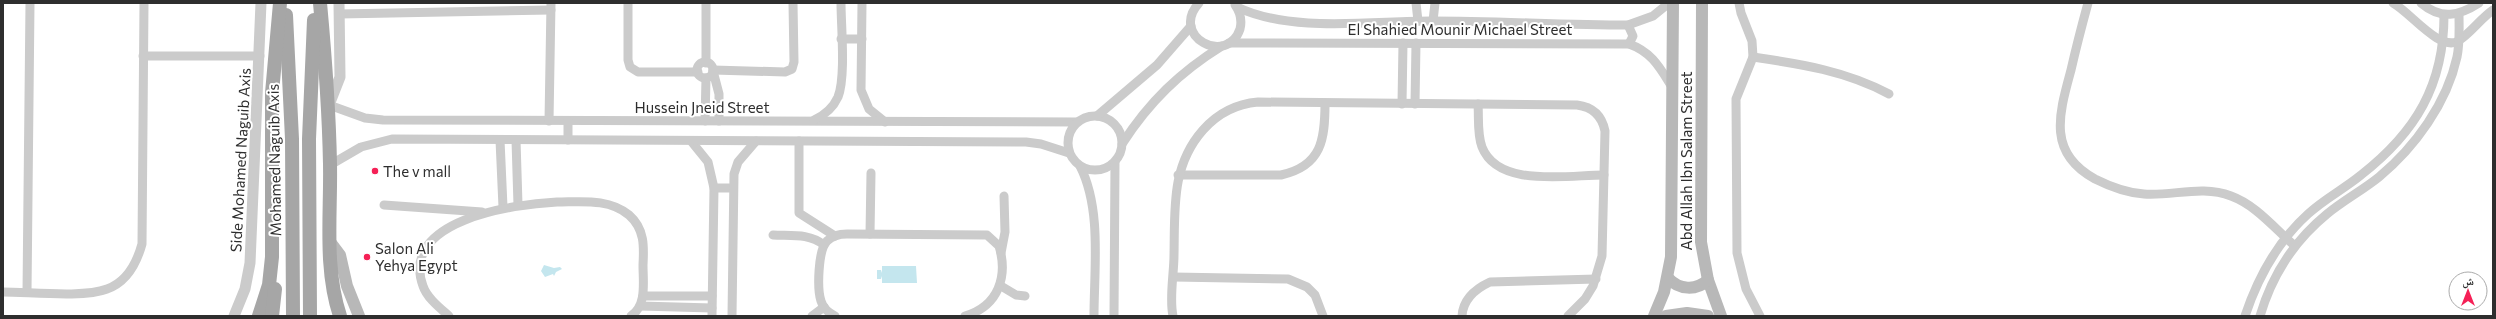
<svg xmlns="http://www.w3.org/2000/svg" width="2496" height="319" font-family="Commissioner,'Noto Naskh Arabic',sans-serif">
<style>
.water{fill:#c4e6ee}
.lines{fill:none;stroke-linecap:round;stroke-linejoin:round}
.minor{stroke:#cbcbcb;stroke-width:9}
.tertiary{stroke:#cbcbcb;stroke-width:11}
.secondary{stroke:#b8b8b8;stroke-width:12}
.primary{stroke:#a6a6a6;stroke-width:14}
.poi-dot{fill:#f52056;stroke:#fff;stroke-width:1.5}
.labels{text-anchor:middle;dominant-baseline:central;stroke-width:4;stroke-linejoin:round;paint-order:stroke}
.street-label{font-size:15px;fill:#2e2e2e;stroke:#fff}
.poi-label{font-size:15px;fill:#2e2e2e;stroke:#fff;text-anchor:start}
</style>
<rect width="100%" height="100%" fill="#fff"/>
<g class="water">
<path d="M544 265 554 268 560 267 562 269 556 272 554 276 553 274 545 277 541 271Z"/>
<path d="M882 266H916L917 283H882V276L881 279H877V270H881L882 273Z"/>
</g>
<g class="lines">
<g class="minor">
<path d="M628 3V60L630 67 638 72H698"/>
<path d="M862 3 861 90 869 109 885 122"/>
<path d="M1199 3C1169 36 1227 67 1240 29 1242 21 1240 12 1235 5"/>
<path d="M1416 3 1418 21"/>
<path d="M1739 3 1741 13 1752 41 1753 57 1736 99 1737 253 1746 289 1760 316"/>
<path d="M2088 3C2082 25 2076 48 2071 70 2059 114 2047 153 2095 179 2111 187 2127 193 2144 194 2174 196 2202 185 2231 196 2256 205 2275 229 2295 246"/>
<path d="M2393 3C2410 12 2440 52 2458 41 2471 33 2480 19 2493 10"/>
<path d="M2421 3C2441 20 2459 16 2479 3"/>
<path d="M1237 7C1291 33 1371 21 1431 21 1497 21 1562 25 1628 25L1653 16 1669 3"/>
<path d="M339 14 551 10"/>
<path d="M1433 21 1435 3"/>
<path d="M1628 25 1633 36 1629 44"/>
<path d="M841 39H862"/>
<path d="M1229 43 1629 44C1652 52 1660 68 1672 87"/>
<path d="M143 56H260"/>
<path d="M1753 57C1801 64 1846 71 1889 94"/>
<circle cx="705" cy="70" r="8"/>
<path d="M706 63V3"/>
<path d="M713 70 785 72 792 69 794 62 793 3"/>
<path d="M713 71 719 94V121"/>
<path d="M1402 104 1403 43"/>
<path d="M1415 104 1416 43"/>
<path d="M1478 104C1479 118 1477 134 1482 147 1498 188 1567 175 1604 175"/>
<path d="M329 105 365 118 383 120 1077 122"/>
<circle cx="1095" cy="143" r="27"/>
<path d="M1097 116 1157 65 1191 26"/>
<path d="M814 120C825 115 833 108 838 97 846 77 841 26 841 3"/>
<path d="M549 121 551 3"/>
<path d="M705 121 706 78"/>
<path d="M500 140 503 207"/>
<path d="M516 140 518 205"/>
<path d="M568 140V121"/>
<path d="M691 141 708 162 714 188 712 316"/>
<path d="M799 141V213L835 236"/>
<path d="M1122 144C1149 102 1180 72 1222 46"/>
<path d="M330 165 361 147 392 139 1026 142 1041 144 1069 153"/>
<path d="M1080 166C1102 209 1094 269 1094 316"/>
<path d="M1178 175H1281C1322 166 1325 139 1325 103"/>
<path d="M714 188H733"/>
<path d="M384 205 482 212"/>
<path d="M870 234 871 173"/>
<path d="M773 235C791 236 809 233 824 245"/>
<path d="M1001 253 1005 232 1004 196"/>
<path d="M1174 277 1288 279 1307 287 1315 295 1323 316"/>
<path d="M1001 286 1016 295 1025 296"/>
<path d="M3 292C30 292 84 298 107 289 127 282 137 262 142 244L144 3"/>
<path d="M27 292 30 3"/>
<path d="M643 296H712"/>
<path d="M640 306 712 308"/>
<path d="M449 316C440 308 427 298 423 286 399 220 514 204 557 202 581 202 609 198 629 215 645 229 644 247 643 265 643 283 647 305 631 316"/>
<path d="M732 316 734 174 738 162 756 141"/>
<path d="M812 316 824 307"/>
<path d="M835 316C829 313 823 308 821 301 817 289 818 250 827 241 832 236 839 234 847 234L987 235 999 246C1008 276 999 306 965 316"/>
<path d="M1114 316 1115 162"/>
<path d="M1173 316C1169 298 1174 274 1174 255 1175 209 1171 166 1203 130 1218 113 1235 104 1258 102L1577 105C1593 107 1602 116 1605 131L1602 256 1593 286 1585 299 1568 316"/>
<path d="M1462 316C1463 299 1475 289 1490 282L1596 279"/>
<path d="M2245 316C2258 277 2277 242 2308 214 2324 199 2344 189 2361 175 2416 132 2444 85 2444 15"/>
<path d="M2260 316C2272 275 2294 241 2327 214 2344 200 2363 190 2379 177 2415 147 2447 103 2457 57 2460 43 2459 28 2459 14"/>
</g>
<g class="tertiary">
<path d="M329 105 340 77 339 3"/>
<path d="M234 316 245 289 250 263 261 3"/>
</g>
<g class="secondary">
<path d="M1702 3 1701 242 1708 280 1721 316"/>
<path d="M331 243 340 255 347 286 359 316"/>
<path d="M1668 278C1679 290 1696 291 1708 280"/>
<path d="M1654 316 1664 292 1671 257 1673 3"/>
<path d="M1666 316 1687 313 1708 316"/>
</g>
<g class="primary">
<path d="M320 3C325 57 329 110 330 164 331 214 324 268 340 316"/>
<path d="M286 15 292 139 293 316"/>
<path d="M259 316 269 285 272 257V93L280 3"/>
<path d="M272 316 275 289"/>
<path d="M310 316 309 139 314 20"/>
</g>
</g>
<g class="poi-dot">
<circle cx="375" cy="171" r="4"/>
<circle cx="367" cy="257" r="4"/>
</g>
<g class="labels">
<g class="street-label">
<text x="1460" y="29">El Shahied Mounir Michael Street</text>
<text x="702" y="107">Hussein Jneid Street</text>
<text transform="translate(240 160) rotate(-87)">Side Mohamed Naguib Axis</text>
<text transform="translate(274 160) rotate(-91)">Mohamed Naguib Axis</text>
<text transform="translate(1686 161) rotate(-90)">Abd Allah Ibn Salam Street</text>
</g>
<g class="poi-label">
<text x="383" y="171">The v mall</text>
<text x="375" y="248">Salon Ali<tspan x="375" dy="17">Yehya Egypt</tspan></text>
</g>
</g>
<rect width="2496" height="319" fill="none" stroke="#2e2e2e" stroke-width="8"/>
<g transform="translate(2468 291)"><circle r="19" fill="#ffffff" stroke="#ababab"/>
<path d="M0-3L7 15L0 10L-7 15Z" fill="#f52056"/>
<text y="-6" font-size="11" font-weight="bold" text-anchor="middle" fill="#2e2e2e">ش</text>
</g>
</svg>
